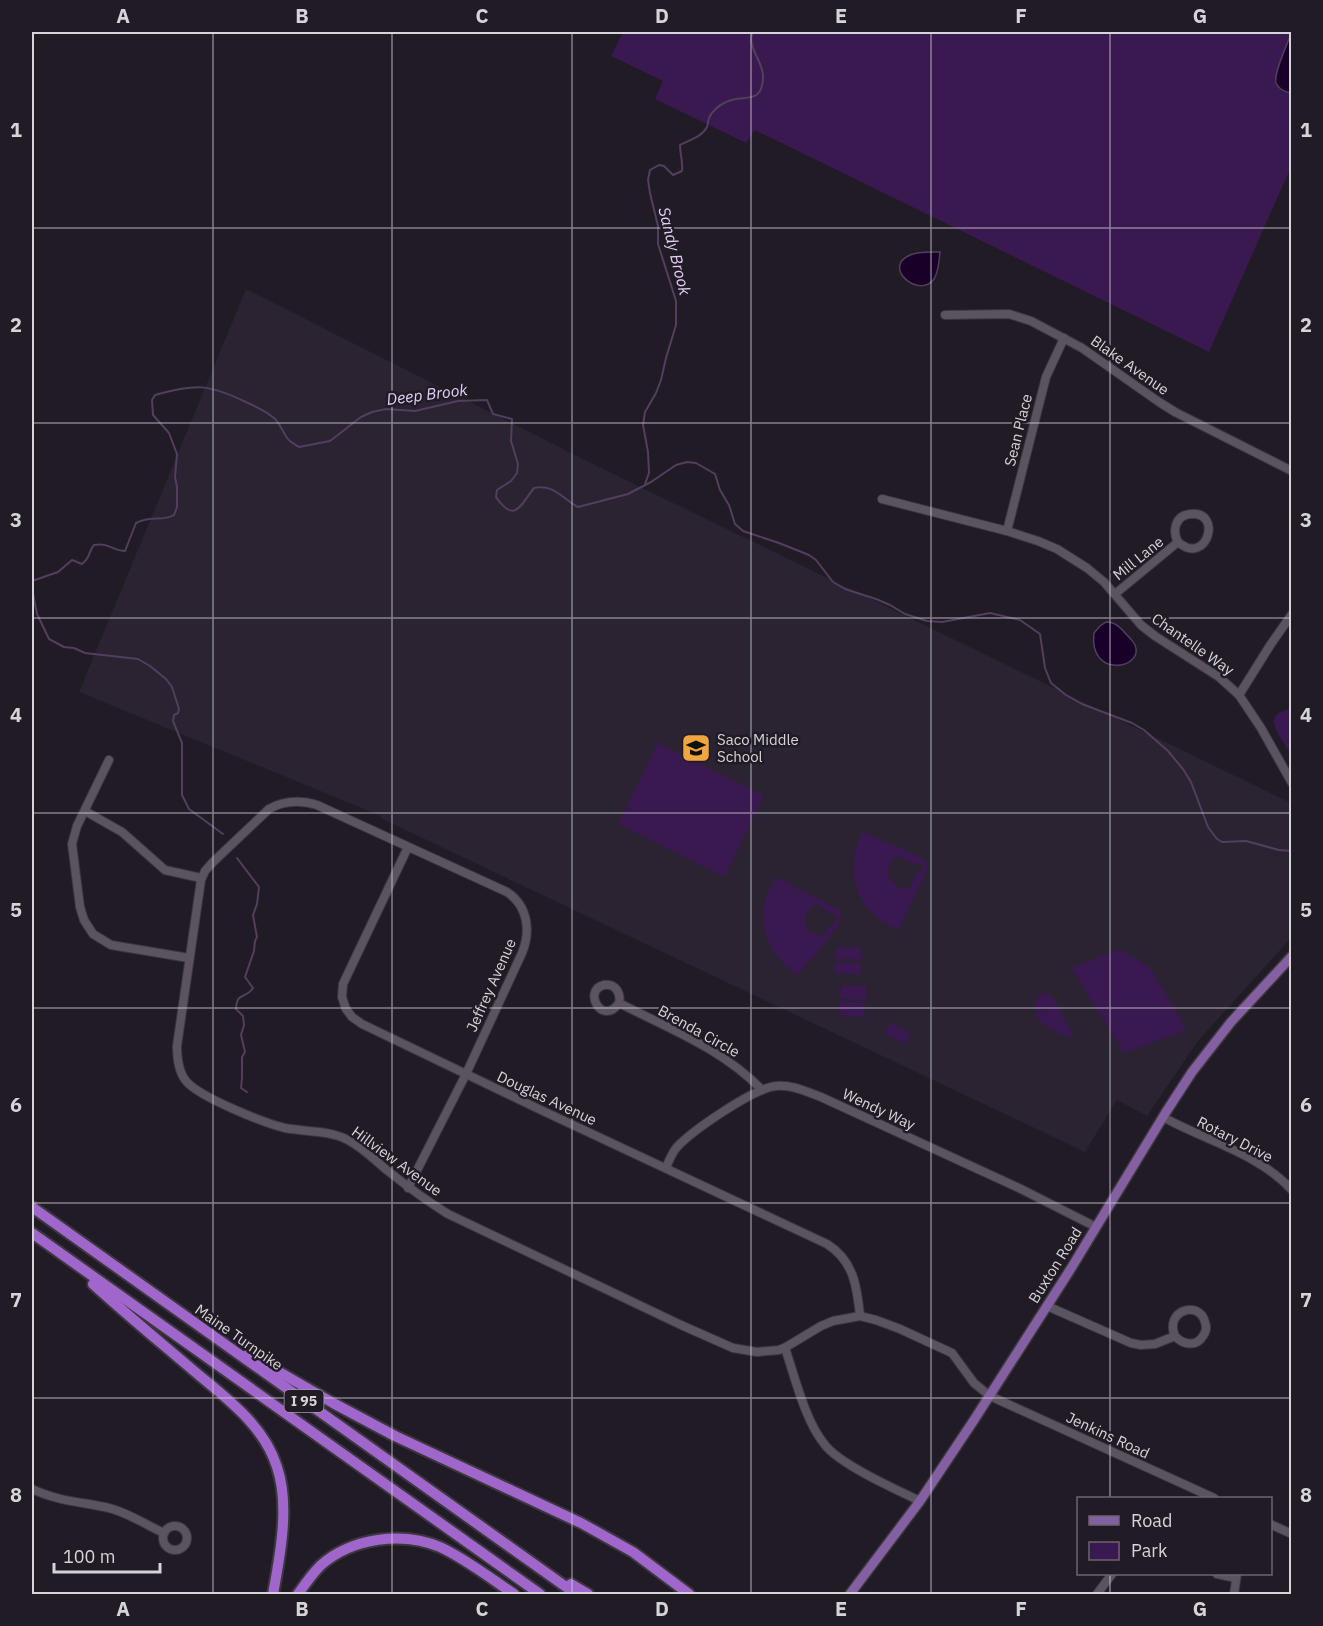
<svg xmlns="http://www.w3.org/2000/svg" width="1323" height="1626" font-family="'IBM Plex Sans',sans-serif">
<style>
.built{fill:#2b2232}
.green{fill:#391950;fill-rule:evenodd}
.water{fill:#180029;stroke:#513f5e;stroke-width:1.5}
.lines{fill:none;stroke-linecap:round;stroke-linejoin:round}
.stream{stroke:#513f5e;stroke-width:2}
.minor-casing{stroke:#3b373f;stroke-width:10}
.major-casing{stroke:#3b373f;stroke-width:12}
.highway-casing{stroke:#3b373f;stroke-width:14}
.minor{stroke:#5b5460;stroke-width:8}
.major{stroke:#845fa1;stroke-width:9}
.highway{stroke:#a066cc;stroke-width:10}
.grid{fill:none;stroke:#d6d3da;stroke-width:1.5;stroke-opacity:0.55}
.labels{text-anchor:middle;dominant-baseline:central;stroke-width:5;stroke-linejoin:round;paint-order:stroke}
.shield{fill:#211b25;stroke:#a09ca4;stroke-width:1.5}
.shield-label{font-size:14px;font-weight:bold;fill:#d6d3da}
.street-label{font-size:15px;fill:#d6d3da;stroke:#211b25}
.poi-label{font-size:15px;fill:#d6d3da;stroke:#211b25;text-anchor:start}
.water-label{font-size:16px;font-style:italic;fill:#e3cff6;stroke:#211b25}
.neatline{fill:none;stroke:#d6d3da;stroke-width:2}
.grid-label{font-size:20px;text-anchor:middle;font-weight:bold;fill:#d6d3da}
</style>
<rect width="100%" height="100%" fill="#211b25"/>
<path class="built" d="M246 289 595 465 1291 803V938L1198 1041 1147 1116 1117 1100 1085 1152 380 818 381 816 79 692Z"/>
<g class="green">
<path d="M623 32H1291V167L1209 352 755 130 746 143 655 99 663 81 611 56Z"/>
<path d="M1291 709 1292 710 1291 755C1283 738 1257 715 1291 709Z"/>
<path d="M658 743 764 796 724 877 618 824Z"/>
<path d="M862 832 910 852 926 861 928 868 899 930C856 914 843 872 862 832ZM897 856 915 864 920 863 923 866 922 870 918 872 909 889 899 888 890 879C887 869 889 862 897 856Z"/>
<path d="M777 877 839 910 842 917C837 932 809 961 798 975 764 954 750 910 777 877ZM816 904 838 917 822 936C801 933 800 916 816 904Z"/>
<path d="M836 947 861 948V960L835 959Z"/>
<path d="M1119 949 1150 967 1187 1030 1124 1053 1071 968Z"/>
<path d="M835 962 861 963 860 975 835 973Z"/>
<path d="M841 985 866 986V1001L840 999Z"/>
<path d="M1044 993 1050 994 1053 998 1073 1034V1038C1060 1035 1040 1027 1035 1013L1042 1010H1049L1047 1008 1035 1011C1034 1003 1036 996 1044 993Z"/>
<path d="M840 1001 865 1003V1017L839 1015Z"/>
<path d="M890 1022 911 1033 906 1044 884 1034Z"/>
</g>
<g class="water">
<path d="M1291 33V93C1285 92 1279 90 1276 83 1273 73 1288 44 1291 33Z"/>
<path d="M940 252C939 260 939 271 934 279 920 299 883 269 908 256 916 251 931 252 940 252Z"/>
<path d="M1106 622C1115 622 1120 627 1126 634 1129 637 1133 641 1135 645 1145 669 1088 679 1094 633L1100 626Z"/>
</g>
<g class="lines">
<g class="stream">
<path d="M645 484 649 473 648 452 643 425 645 412 656 393 661 380 666 358 676 325V301L658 244V226L650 193 648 180 650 170 659 165 664 166 673 175 682 171C683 161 680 154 680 145 689 140 702 137 707 127 708 124 708 121 709 118 712 111 720 105 726 102 742 93 763 107 763 76 763 61 746 46 753 32"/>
<path d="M32 581 58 572 72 560 82 564C91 557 88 552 94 545 108 542 113 551 125 551L136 523C151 515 162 522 174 515L177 507V487L175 477 177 454 169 433 153 415 152 400 155 395C197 384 207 383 248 403 257 407 268 412 275 419 281 425 283 433 288 439 290 442 295 444 299 447L330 441 361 417 372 412 386 409 415 411 458 401 487 400 493 414 512 419 511 441 518 464 517 473 511 481 497 490 496 497C515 525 521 504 534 488 555 484 561 498 578 507L628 494 651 482 676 465 687 462 696 463 715 474 720 490 729 505 735 524 743 531 779 543 809 555 816 560 833 582 845 589 876 599 890 605 905 614 927 621 942 622 990 613 1020 620 1040 634 1045 668 1051 683 1066 695 1082 704 1132 723 1144 730 1168 751 1183 769 1191 782 1208 827 1217 839 1222 842 1246 841 1279 850 1292 851"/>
<path d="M32 589 37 614 49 639 64 647 74 648 85 653 138 659 150 666 166 679 172 687 179 709 178 713 174 715 173 721 182 743V795L189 809 223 834"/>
<path d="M237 858 259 887 257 904 253 915 257 937 255 941 254 951 245 977 253 988C245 1000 237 991 236 1009L243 1016 244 1025 241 1035 245 1052 242 1057V1078L241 1088 247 1092"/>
</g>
<g class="minor-casing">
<g id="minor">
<path d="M945 315 1009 314 1031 321 1082 348 1159 402 1175 412 1292 471"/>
<path d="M882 499 1007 531 1038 541 1057 549 1087 568 1104 582 1141 625 1155 636 1219 677 1239 695 1261 728 1292 783"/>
<path d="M1007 531 1046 377 1064 338"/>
<path d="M1115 594 1178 542C1207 567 1223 511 1191 514 1175 515 1172 531 1178 542"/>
<path d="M1239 695 1271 644 1292 614"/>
<path d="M109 760 77 826 72 844 80 907 84 920 93 934 111 945 189 958"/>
<path d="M85 811 122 832 165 870 201 878"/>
<path d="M408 847 343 984 342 997 346 1009 352 1017 362 1024 541 1110 827 1244C854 1261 857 1287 860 1316"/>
<path d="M619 1003C602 1027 582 990 604 985 616 983 621 994 619 1003 668 1028 723 1049 762 1090"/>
<path d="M1163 1117C1206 1141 1258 1153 1292 1190"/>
<path d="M666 1168C669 1160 672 1153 677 1147 693 1130 754 1088 776 1086 791 1084 807 1092 821 1097L1021 1189 1096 1227"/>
<path d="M408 1188 466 1074 522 953C531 931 528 906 507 892L317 805C300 800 285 800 269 809L213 862 205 871 201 880 177 1046C177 1058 178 1071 186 1081 199 1097 264 1123 285 1128 306 1132 329 1130 348 1140 363 1148 376 1161 388 1171 408 1187 427 1201 448 1214L681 1325 733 1348 757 1352 779 1350 786 1347 821 1326 833 1321 860 1316 876 1320 900 1329 952 1353 974 1383 990 1396 1214 1498"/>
<path d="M1047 1306 1131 1343 1141 1345 1155 1344 1175 1336C1182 1344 1196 1348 1203 1336 1206 1332 1207 1327 1205 1322 1199 1299 1164 1311 1175 1336"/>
<path d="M785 1348C795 1377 805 1421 825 1445 841 1465 895 1489 920 1501"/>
<path d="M32 1489C57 1501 82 1502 109 1508 129 1513 146 1525 164 1533"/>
<path d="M1270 1524 1292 1534"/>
<circle cx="175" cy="1538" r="12"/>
<path d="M1217 1574 1236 1578"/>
<path d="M1097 1594 1112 1574"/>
<path d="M1234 1594 1237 1574"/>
</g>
</g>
<g class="major-casing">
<path id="major" d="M850 1594 920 1501 974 1420 1070 1270 1166 1112 1192 1072 1231 1022 1292 956"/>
</g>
<g class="highway-casing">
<g id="highway">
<path d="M32 1207 576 1594"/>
<path d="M32 1233 540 1594"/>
<path d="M93 1284C126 1314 160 1342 194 1371 226 1398 264 1425 277 1467 290 1505 280 1556 273 1594"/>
<path d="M248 1354 333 1403 395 1436 581 1523 633 1552 689 1594"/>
<path d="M571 1584 588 1594"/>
<path d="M298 1594C305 1584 312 1574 321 1565 352 1538 402 1531 440 1547 466 1559 490 1578 514 1594"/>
</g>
</g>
<use href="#minor" class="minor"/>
<use href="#major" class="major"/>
<use href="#highway" class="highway"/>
</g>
<path class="grid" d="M213 32V1594M392 32V1594M572 32V1594M751 32V1594M931 32V1594M1110 32V1498M32 228H1292M32 423H1292M32 618H1292M32 813H1292M32 1008H1292M32 1203H1292M32 1398H1292M1110 1574V1594"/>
<defs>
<g id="school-square" transform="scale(1.5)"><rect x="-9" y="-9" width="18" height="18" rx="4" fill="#f0a63f" stroke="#211b25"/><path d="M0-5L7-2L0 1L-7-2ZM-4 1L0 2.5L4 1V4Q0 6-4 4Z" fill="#111"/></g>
</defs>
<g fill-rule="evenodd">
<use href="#school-square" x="696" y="748"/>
</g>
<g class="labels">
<rect class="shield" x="284.5" y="1390" width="39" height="22" rx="4.5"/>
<g class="shield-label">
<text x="304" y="1401">I 95</text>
</g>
<g class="street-label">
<text transform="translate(1130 365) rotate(35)">Blake Avenue</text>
<text transform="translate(1018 430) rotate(-76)">Sean Place</text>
<text transform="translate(1138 558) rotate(-39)">Mill Lane</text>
<text transform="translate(1193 644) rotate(35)">Chantelle Way</text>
<text transform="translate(491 985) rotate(-66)">Jeffrey Avenue</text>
<text transform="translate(699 1031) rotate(29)">Brenda Circle</text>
<text transform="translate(547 1098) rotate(25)">Douglas Avenue</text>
<text transform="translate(879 1109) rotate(25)">Wendy Way</text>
<text transform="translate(1235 1139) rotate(27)">Rotary Drive</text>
<text transform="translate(397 1161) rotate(36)">Hillview Avenue</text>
<text transform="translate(1055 1265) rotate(-58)">Buxton Road</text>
<text transform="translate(239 1337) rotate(35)">Maine Turnpike</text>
<text transform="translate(1108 1435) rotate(25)">Jenkins Road</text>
</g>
<g class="poi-label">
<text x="717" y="739">Saco Middle<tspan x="717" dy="17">School</tspan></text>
</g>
<g class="water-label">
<text transform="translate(675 251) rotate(76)">Sandy Brook</text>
<text transform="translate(427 394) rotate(-7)">Deep Brook</text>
</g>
</g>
<rect width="1323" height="1626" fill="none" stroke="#211b25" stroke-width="66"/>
<rect x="1077" y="1497" width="195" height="78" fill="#211b25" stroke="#69656d" stroke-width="1.5"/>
<rect x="1089" y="1516" width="30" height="9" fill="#845fa1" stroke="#69656d" stroke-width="1.5"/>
<text x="1131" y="1527" font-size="18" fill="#d6d3da">Road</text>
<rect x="1089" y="1542" width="30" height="18" fill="#391950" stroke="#69656d" stroke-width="1.5"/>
<text x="1131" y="1557" font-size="18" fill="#d6d3da">Park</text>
<path d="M54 1563v9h106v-9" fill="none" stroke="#d6d3da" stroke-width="3"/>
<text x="63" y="1563" font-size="18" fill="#d6d3da" stroke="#211b25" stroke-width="4.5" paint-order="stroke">100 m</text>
<rect x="33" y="33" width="1257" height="1560" class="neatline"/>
<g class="grid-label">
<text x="123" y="23">A</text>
<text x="302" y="23">B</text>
<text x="482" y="23">C</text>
<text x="662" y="23">D</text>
<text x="841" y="23">E</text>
<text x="1021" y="23">F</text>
<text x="1200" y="23">G</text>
<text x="16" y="137">1</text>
<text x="1306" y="137">1</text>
<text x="16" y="332">2</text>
<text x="1306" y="332">2</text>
<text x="16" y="527">3</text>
<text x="1306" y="527">3</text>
<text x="16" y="722">4</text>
<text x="1306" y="722">4</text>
<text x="16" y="917">5</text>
<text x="1306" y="917">5</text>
<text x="16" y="1112">6</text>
<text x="1306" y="1112">6</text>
<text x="16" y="1307">7</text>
<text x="1306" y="1307">7</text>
<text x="16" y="1502">8</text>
<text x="1306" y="1502">8</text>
<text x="123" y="1616">A</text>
<text x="302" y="1616">B</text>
<text x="482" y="1616">C</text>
<text x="662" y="1616">D</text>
<text x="841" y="1616">E</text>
<text x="1021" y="1616">F</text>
<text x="1200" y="1616">G</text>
</g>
</svg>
